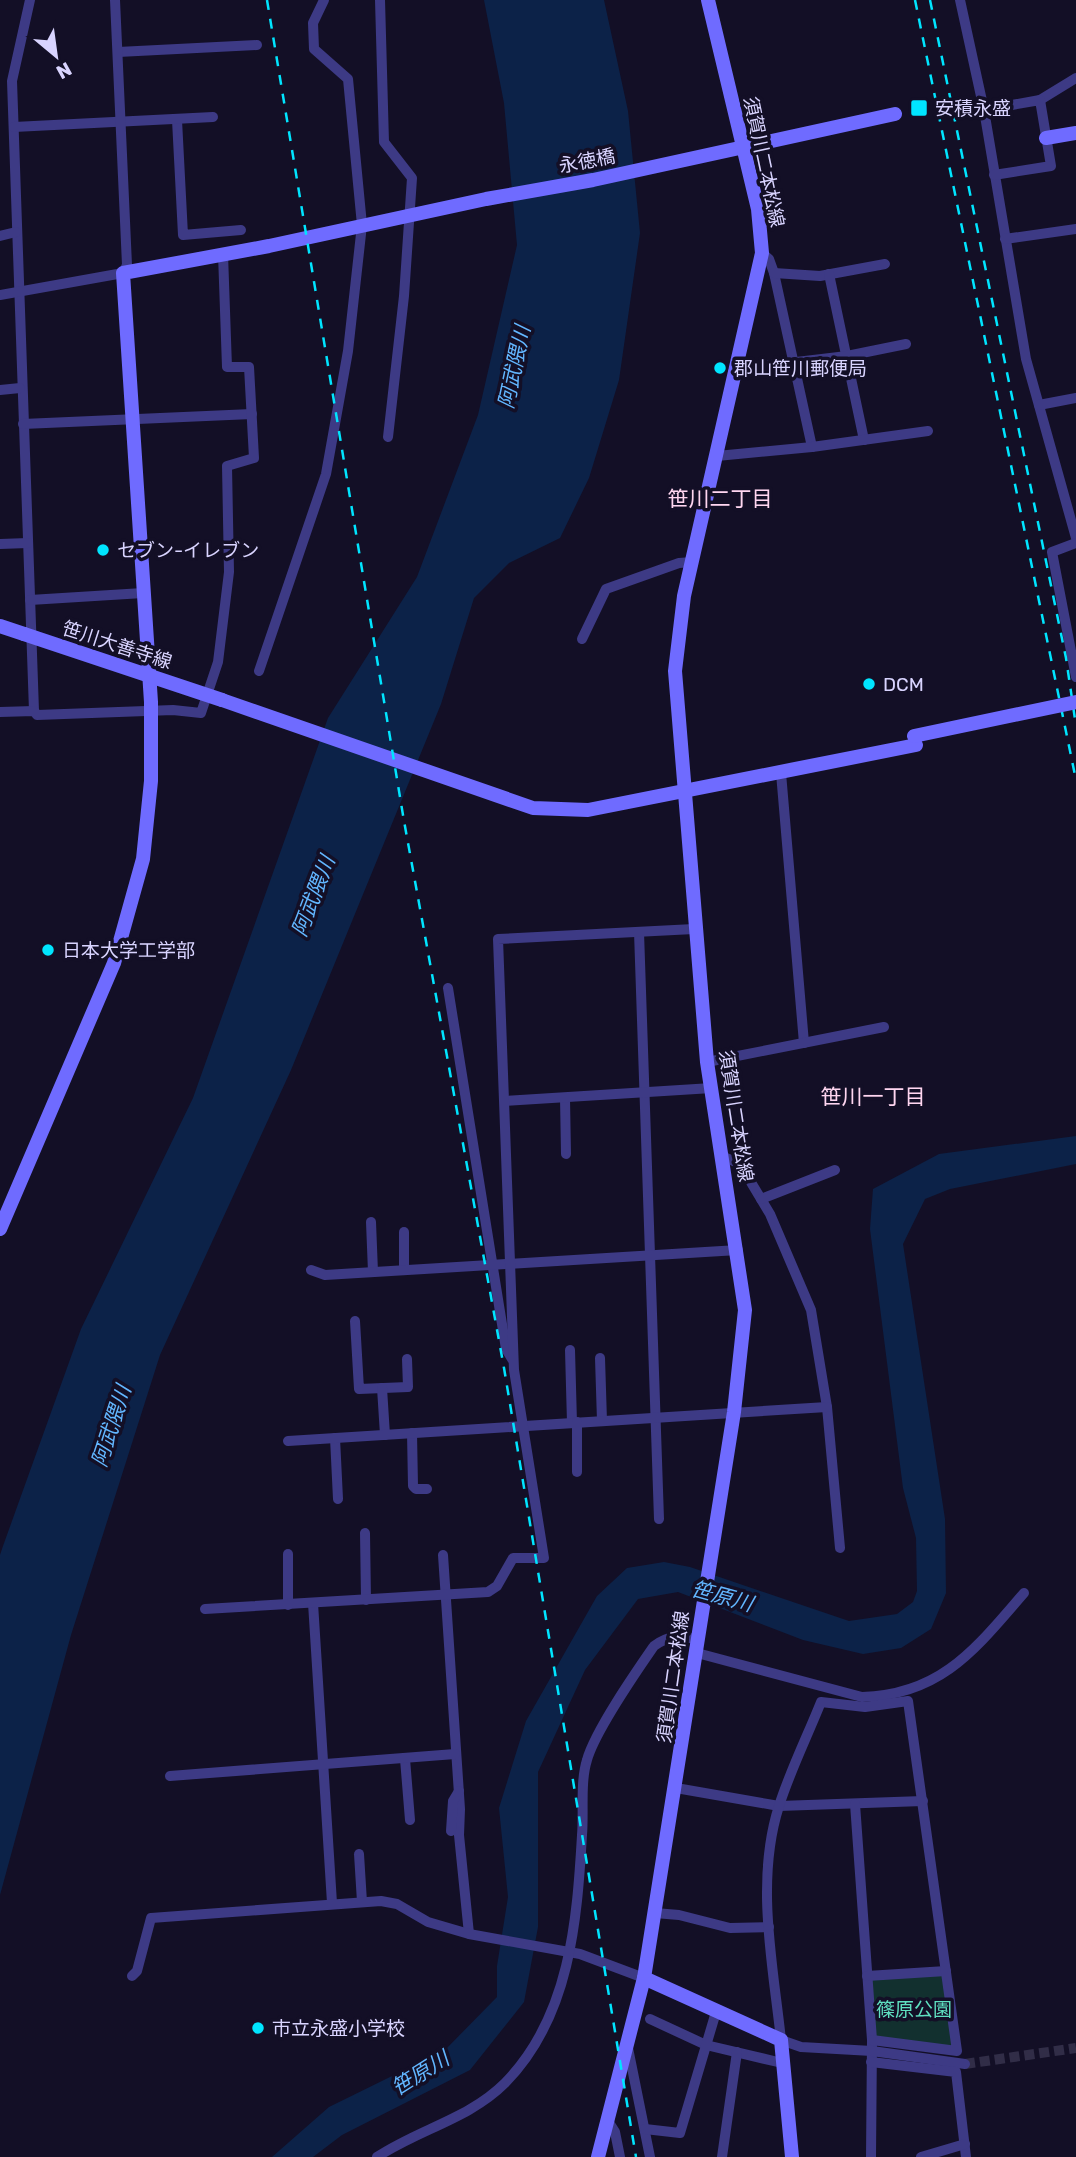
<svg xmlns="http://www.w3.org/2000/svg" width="1076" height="2157" font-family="Rubik,'Noto Sans JP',sans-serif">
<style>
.green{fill:#12302f}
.water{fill:#0c2248}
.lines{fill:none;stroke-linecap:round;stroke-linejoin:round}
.street-tunnel{stroke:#312d47;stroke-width:10;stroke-dasharray:10 5;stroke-linecap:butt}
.street{stroke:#3d3a85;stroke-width:10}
.secondary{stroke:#6f6bff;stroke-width:14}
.rail{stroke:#00e5ff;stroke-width:2.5;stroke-dasharray:10 9;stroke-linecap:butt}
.secondary-bridge{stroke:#6f6bff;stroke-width:14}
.poi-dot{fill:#00e5ff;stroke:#130f26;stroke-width:2.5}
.labels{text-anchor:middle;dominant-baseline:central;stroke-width:7;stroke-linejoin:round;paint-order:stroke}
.poi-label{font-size:19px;fill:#d9d4ff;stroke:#130f26;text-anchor:start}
.street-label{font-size:19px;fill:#d9d4ff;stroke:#130f26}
.park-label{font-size:19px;fill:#5fe0c0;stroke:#130f26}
.water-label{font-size:21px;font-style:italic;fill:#62b6ff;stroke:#130f26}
.neighbourhood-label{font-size:21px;fill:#ffd6f0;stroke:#130f26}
</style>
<rect width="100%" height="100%" fill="#130f26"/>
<path class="green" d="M945 1972 955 2050 873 2038 868 1977Z"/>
<g class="water">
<path d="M484 0H604L628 111 640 233 619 380 589 478 560 538 509 563 474 598 441 704 291 1070 160 1355 71 1635 0 1895V1555L3 1546 81 1329 193 1098 328 718 417 577 478 415 517 245 504 103Z"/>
<path d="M1076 1136V1164L950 1189 925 1199 903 1244 945 1519 946 1593 931 1629 901 1648 863 1654 803 1640 678 1592 638 1599 585 1670 538 1772V1927L524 2002 470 2070 342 2135 313 2157H272L329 2107 445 2050 497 1997V1966L508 1897 499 1808 526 1721 597 1596 627 1568 664 1562 690 1567 849 1621 897 1614 913 1602 917 1591 916 1538 903 1488 870 1229 873 1189 939 1154Z"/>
</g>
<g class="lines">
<path class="street-tunnel" d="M965 2064 1076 2048"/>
<g class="street">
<path d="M30 0 12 81 34 711"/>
<path d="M380 0 384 142 412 178 404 296 388 437"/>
<path d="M960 0 984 110 1026 359 1076 538"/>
<path d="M118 52 257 45"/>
<path d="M1040 100 1076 78"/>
<path d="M984 110 1040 100 1051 166 994 175"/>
<path d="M177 120 183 235 241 230"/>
<path d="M14 127 213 117"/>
<path d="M0 236 16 232"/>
<path d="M1005 239 1076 229"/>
<path d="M762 253 769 259 774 273 812 447"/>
<path d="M774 273 820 276 885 264"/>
<path d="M829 274 864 440"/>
<path d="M0 295 123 273 127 265 115 0"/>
<path d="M737 369 847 356 906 344"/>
<path d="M0 390 20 388"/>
<path d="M1039 405 1076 398"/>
<path d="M23 424 252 414"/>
<path d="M717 456 812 447 928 431"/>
<path d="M1076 543 1052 552 1076 677"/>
<path d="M0 544 28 543"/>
<path d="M30 600 143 593"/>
<path d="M582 639 606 589 679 563 692 562"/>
<path d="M259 671 326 474 348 351 362 225 348 79 314 49 313 23 324 0"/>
<path d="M0 712 34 711 37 715 173 710 201 713 218 662 229 572 227 466 254 458 249 367H227L223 254"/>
<path d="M781 773 804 1043"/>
<path d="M639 932 659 1519"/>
<path d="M448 988 506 1349 512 1359"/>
<path d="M707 1062 884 1027"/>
<path d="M565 1098 566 1154"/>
<path d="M505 1101 712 1088"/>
<path d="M722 1156 740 1164 770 1214 811 1310 827 1407 840 1548"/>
<path d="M761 1199 835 1170"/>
<path d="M371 1222 373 1272"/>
<path d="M404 1232V1269"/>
<path d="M311 1270 325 1275 738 1250"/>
<path d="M355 1321 359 1389 408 1387 407 1359"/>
<path d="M570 1350 572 1423"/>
<path d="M600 1358 602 1421"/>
<path d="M382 1388 385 1435"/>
<path d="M412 1433 413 1486 416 1489H427"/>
<path d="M335 1438 338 1499"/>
<path d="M288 1441 827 1407"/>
<path d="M577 1472V1422"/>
<path d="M365 1533 366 1600"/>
<path d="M288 1554V1605"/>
<path d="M443 1555 460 1809 459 1835 469 1934"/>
<path d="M313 1603 332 1903"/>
<path d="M205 1609 488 1592 497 1586 513 1558H544L514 1370 498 939 694 929"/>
<path d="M697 1653 862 1697C942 1695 977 1647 1024 1593"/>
<path d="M405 1759 410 1820"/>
<path d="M170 1776 455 1754"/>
<path d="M676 1788 779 1806 923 1801"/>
<path d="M855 1804 872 2040 871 2157"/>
<path d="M451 1831 453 1801 459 1791"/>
<path d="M359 1854 362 1902"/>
<path d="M655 1913 679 1915 730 1928 769 1927"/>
<path d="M132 1976 137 1971 151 1918 381 1901 397 1904 428 1922 469 1934 580 1954 644 1978"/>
<path d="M867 1976 946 1971"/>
<path d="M650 2019 706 2045 782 2063"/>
<path d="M872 2040 957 2051 908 1701 865 1707 821 1702C807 1737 790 1771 779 1806 755 1881 773 1964 781 2040L801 2047 872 2051 965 2064"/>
<path d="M628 2048 650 2157"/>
<path d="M871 2062 956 2072 966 2157"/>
<path d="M608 2121 615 2132 620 2157"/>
<path d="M645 2129 680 2133 716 2012"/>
<path d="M377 2157C419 2129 469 2119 505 2083 570 2017 577 1921 582 1835 584 1812 580 1782 587 1760 595 1731 636 1672 654 1646 669 1635 680 1635 698 1640"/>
<path d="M722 2157 737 2052"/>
<path d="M921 2157 965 2144"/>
</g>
<g class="secondary">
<path d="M1046 138 1076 133"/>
<path d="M0 626 24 634"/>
<path d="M222 700 533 808 588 810 916 745"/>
<path d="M0 1229 114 963 143 859 151 781V702L123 273 269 246 486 199 593 180 895 114"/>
<path d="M644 1978 781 2040 792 2157"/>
<path d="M598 2157 644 1978 734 1412 745 1310 707 1062 675 671 684 596 762 253 758 209 708 0"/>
</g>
<g class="rail">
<path d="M267 0 404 821 504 1368 636 2157"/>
<path d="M915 0 1076 780"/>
<path d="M930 0 1066 658 1076 726"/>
</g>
<g class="secondary-bridge">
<path d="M24 634 222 700"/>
<path d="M914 736 1076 702"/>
</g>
</g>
<g class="poi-dot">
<rect x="910" y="99" width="18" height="18" rx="3.5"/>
<circle cx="720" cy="368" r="7"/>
<circle cx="103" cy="550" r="7"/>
<circle cx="869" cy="684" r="7"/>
<circle cx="48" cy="950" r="7"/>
<circle cx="258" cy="2028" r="7"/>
</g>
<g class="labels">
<g class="poi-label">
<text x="935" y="108">安積永盛</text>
<text x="734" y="368">郡山笹川郵便局</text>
<text x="117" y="550">セブン-イレブン</text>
<text x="883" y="684">DCM</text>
<text x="62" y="950">日本大学工学部</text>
<text x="272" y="2028">市立永盛小学校</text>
</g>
<g class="street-label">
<text transform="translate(587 161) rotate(-11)">永徳橋</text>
<text transform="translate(764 162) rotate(78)">須賀川二本松線</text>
<text transform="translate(117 645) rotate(18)">笹川大善寺線</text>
<text transform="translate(736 1116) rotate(81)">須賀川二本松線</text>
<text transform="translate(673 1677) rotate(-82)">須賀川二本松線</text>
</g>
<g class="park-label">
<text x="914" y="2009">篠原公園</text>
</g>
<g class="water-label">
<text transform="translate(514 367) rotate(-78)">阿武隈川</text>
<text transform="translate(313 896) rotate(-69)">阿武隈川</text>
<text transform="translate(111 1426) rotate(-72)">阿武隈川</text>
<text transform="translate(722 1596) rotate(15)">笹原川</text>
<text transform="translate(420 2073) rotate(-32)">笹原川</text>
</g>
<g class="neighbourhood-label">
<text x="720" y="498">笹川二丁目</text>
<text x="873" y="1096">笹川一丁目</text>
</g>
</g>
<g transform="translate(56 56) rotate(151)" stroke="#130f26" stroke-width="5" paint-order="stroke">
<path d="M0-5L12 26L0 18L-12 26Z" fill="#d9d4ff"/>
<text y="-10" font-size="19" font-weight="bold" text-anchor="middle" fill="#d9d4ff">N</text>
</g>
</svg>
